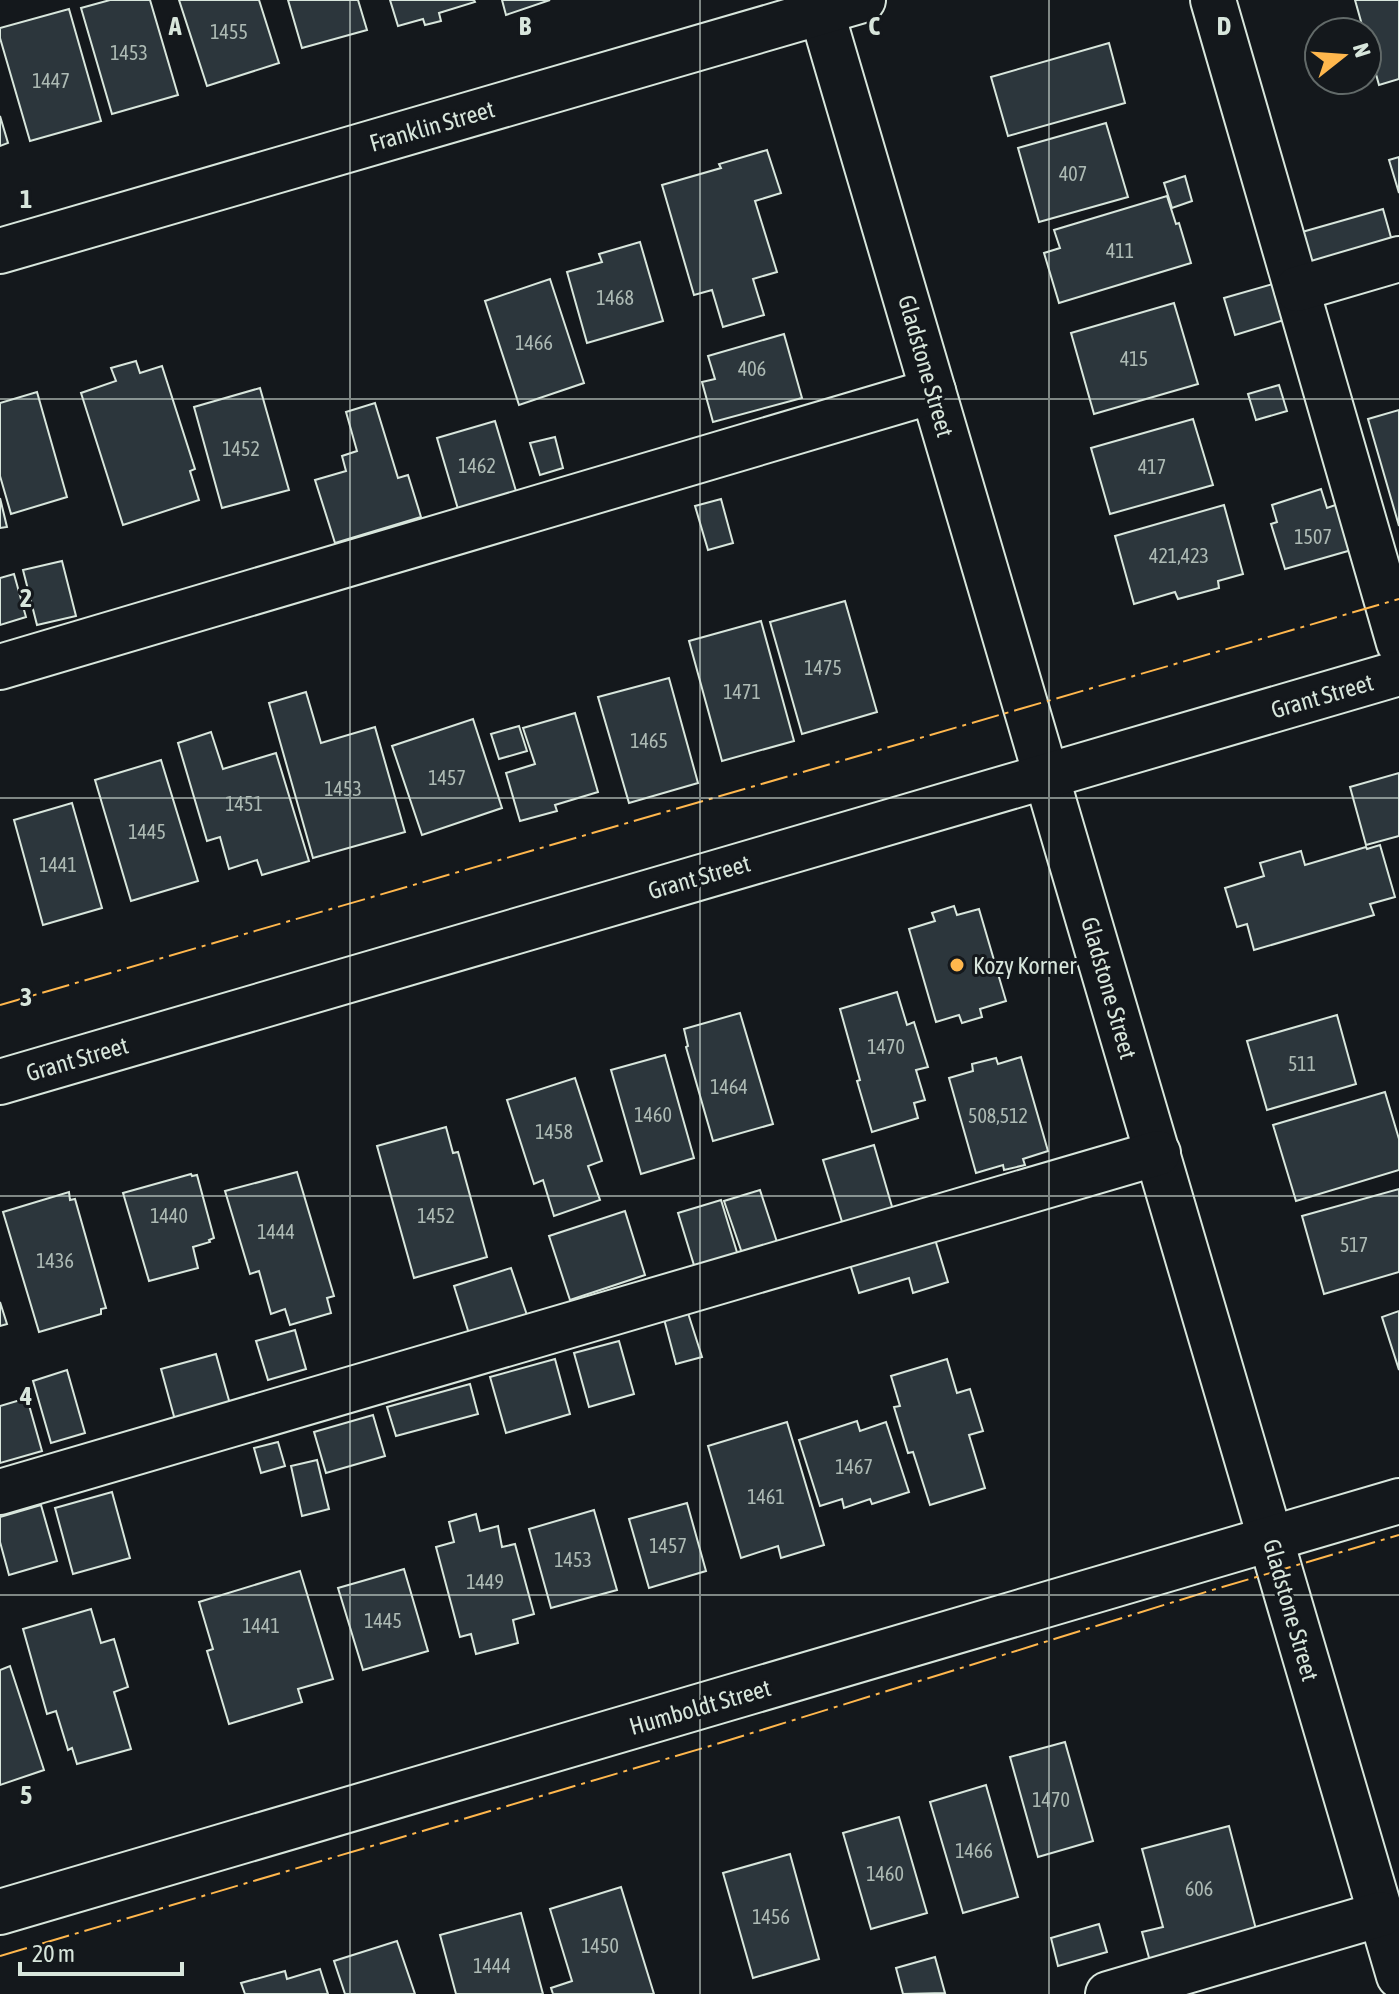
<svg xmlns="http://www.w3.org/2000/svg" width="1399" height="1994" font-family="'Asap Condensed',sans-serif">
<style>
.building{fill:#2c363c;stroke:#d8e6dc;stroke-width:2}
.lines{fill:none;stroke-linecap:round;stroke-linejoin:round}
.minor-casing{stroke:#d8e6dc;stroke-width:48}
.minor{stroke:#14181c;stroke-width:44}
.power{stroke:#ffb74d;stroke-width:2;stroke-dasharray:28 6 4 6;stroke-linecap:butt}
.grid{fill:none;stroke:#d8e6dc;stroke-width:2;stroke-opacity:0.55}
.poi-dot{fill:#ffb74d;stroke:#14181c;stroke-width:3}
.labels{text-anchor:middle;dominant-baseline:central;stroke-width:6;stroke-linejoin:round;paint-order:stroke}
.number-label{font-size:20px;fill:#adbab4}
.street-label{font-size:24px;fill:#d8e6dc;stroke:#14181c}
.poi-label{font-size:24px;fill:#d8e6dc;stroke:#14181c;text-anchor:start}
.grid-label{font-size:26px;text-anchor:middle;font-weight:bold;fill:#d8e6dc;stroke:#14181c;stroke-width:6;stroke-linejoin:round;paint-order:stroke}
</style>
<rect width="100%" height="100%" fill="#14181c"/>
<g class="building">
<path d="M110 0H150L178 95 112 114 81 8Z"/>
<path d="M179 0H259L279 63 207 86Z"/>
<path d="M288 0H358L367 30 302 48Z"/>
<path d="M390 0H474L475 2 439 13 441 21 425 25 423 19 398 26Z"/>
<path d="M502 0H550L506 15Z"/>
<path d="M1355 0H1399V79L1379 85 1367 42V32H1364Z"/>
<path d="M69 9 101 121 30 141 0 38V28Z"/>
<path d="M1109 43 1125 103 1008 136 991 77Z"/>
<path d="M0 116 8 143 0 146Z"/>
<path d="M1106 123 1128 197 1039 222 1018 148Z"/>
<path d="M767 150 781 193 755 201 777 272 753 279 764 315 723 327 712 290 694 295 662 185 721 168 719 164Z"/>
<path d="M1399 157V193L1389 160Z"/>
<path d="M1185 176 1192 201 1172 208 1164 183Z"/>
<path d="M1167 196 1176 224 1179 223 1191 263 1059 303 1044 253 1060 248 1054 230Z"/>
<path d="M1383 209 1394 248 1306 273 1295 234Z"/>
<path d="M640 242 663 321 587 343 567 272 602 262 599 254Z"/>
<path d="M550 279 584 383 519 405 485 301Z"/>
<path d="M1273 284 1284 320 1235 335 1224 298Z"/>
<path d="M1174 303 1198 384 1094 414 1071 333Z"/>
<path d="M784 334 802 398 713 422 702 382 715 379 708 356Z"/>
<path d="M136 361 140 373 162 366 195 469 190 471 199 500 123 525 81 393 116 381 111 368Z"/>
<path d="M1279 385 1287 411 1256 420 1248 394Z"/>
<path d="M260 388 289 490 222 508 194 407Z"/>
<path d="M37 392 67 497 11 514 0 476V403Z"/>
<path d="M375 403 398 478 408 475 421 517 335 543 315 480 346 471 342 456 357 451 346 412Z"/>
<path d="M1399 410V526L1368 419Z"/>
<path d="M1193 419 1213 485 1110 514 1091 448Z"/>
<path d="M495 421 516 491 458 509 437 438Z"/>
<path d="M555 437 563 468 540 475 530 443Z"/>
<path d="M1321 489 1327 508 1341 503 1355 549 1285 569 1271 524 1277 522 1272 505Z"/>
<path d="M0 498 7 527 0 528Z"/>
<path d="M721 499 733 543 708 550 695 506Z"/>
<path d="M1224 505 1243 574 1218 581 1219 588 1178 599 1175 592 1134 604 1115 536Z"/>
<path d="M62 561 76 616 37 625 23 570Z"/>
<path d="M14 574 26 617 0 625V578Z"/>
<path d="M845 601 877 712 802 734 770 622Z"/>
<path d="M761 621 794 741 722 761 689 641Z"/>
<path d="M669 678 698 783 629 803 598 697Z"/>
<path d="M306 692 321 743 375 727 405 832 313 858 269 703Z"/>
<path d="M575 713 598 792 555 805 557 811 520 821 506 773 535 764 523 728Z"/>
<path d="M473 719 502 808 422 835 392 746Z"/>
<path d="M519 726 527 751 499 759 491 734Z"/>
<path d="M211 732 223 769 276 753 309 861 262 875 257 860 229 869 220 837 207 841 178 743Z"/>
<path d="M161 760 198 881 131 901 95 780Z"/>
<path d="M1399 773V836L1366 845 1350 787Z"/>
<path d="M72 803 102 908 43 925 14 820Z"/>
<path d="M1380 845 1395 897 1370 904 1374 915 1254 950 1247 924 1237 927 1225 888 1264 876 1260 863 1301 851 1305 865 1366 847 1367 849Z"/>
<path d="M954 906 957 915 979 909 1006 1001 980 1009 982 1017 962 1023 959 1015 936 1022 909 929 935 921 932 913Z"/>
<path d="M897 992 907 1025 914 1022 928 1067 916 1070 925 1100 914 1103 918 1118 872 1132 857 1081 860 1080 840 1009Z"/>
<path d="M740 1013 773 1124 713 1141 686 1047 688 1046 684 1029Z"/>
<path d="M1337 1015 1356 1084 1267 1110 1247 1041Z"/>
<path d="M665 1055 694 1158 641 1174 611 1070Z"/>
<path d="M1021 1057 1048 1151 1023 1159 1025 1165 1004 1170 1003 1165 976 1173 949 1078 973 1071 972 1064 996 1058 998 1064Z"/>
<path d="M575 1078 602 1161 588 1166 600 1200 554 1216 543 1180 534 1184 507 1100Z"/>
<path d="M1385 1092 1399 1139V1170L1296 1201 1273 1125Z"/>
<path d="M446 1127 453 1153 458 1152 487 1257 414 1278 377 1146Z"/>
<path d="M874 1145 893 1210 843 1225 823 1160Z"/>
<path d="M297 1172 334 1296 327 1298 331 1313 290 1325 285 1309 271 1314 259 1271 250 1274 225 1191Z"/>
<path d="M191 1174 192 1176 197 1175 214 1238 209 1240 210 1242 193 1247 198 1268 149 1281 123 1193Z"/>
<path d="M1399 1189V1272L1324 1294 1302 1216Z"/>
<path d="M760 1190 778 1245 743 1256 724 1201Z"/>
<path d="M69 1192 70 1200 75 1199 106 1308 101 1309V1314L39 1332 3 1212Z"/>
<path d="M721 1200 740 1262 697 1275 678 1213Z"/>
<path d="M625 1211 645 1275 570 1300 549 1236Z"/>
<path d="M934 1236 948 1282 913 1293 909 1278 859 1293 849 1261Z"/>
<path d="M511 1268 529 1321 471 1340 454 1286Z"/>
<path d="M0 1302 7 1324 0 1326Z"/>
<path d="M1399 1311V1370L1382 1317Z"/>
<path d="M688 1313 702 1357 676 1364 664 1319Z"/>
<path d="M295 1330 306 1369 268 1380 256 1341Z"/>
<path d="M619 1341 634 1394 589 1407 574 1353Z"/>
<path d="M216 1354 230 1404 175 1420 161 1369Z"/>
<path d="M555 1359 570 1414 506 1433 490 1377Z"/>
<path d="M947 1359 957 1393 970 1389 983 1431 969 1435 985 1488 930 1505 913 1452 908 1453 894 1407 900 1406 891 1376Z"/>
<path d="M67 1370 85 1433 51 1443 33 1381Z"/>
<path d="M470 1384 478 1414 396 1436 387 1407Z"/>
<path d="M27 1398 42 1451 0 1463V1406Z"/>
<path d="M373 1415 385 1456 326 1473 314 1432Z"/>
<path d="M857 1421 860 1431 886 1422 909 1492 872 1504 870 1499 844 1508 842 1499 820 1506 799 1440Z"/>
<path d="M787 1422 824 1545 781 1558 778 1546 741 1558 708 1446Z"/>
<path d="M278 1442 285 1466 261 1473 254 1448Z"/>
<path d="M317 1460 329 1509 302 1516 291 1466Z"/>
<path d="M112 1492 130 1558 73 1574 55 1508Z"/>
<path d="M687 1503 706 1571 649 1588 629 1519Z"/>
<path d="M41 1505 57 1561 9 1575 0 1542V1517Z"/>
<path d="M594 1510 617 1590 551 1608 529 1529Z"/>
<path d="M476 1514 480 1531 498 1526 502 1547 515 1544 534 1614 513 1620 518 1643 476 1654 471 1634 460 1637 436 1547 454 1542 449 1522Z"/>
<path d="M404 1569 428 1651 363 1670 338 1588Z"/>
<path d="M300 1571 333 1679 298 1689 302 1702 229 1724 207 1651 213 1649 199 1602Z"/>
<path d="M91 1609 101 1643 114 1639 128 1687 114 1692 131 1749 77 1764 72 1748 68 1750 56 1711 47 1714 23 1629Z"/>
<path d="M10 1666 44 1770 0 1785V1670Z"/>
<path d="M1065 1742 1093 1841 1038 1857 1010 1757Z"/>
<path d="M986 1785 1018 1897 963 1913 930 1802Z"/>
<path d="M899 1817 927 1913 871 1929 843 1833Z"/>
<path d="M1229 1826 1258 1937 1151 1965 1142 1932 1163 1927 1142 1849Z"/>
<path d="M790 1854 819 1959 753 1978 723 1873Z"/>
<path d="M621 1887 654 1994H553L551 1988 572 1981 550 1909Z"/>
<path d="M521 1913 543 1994H456L440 1935Z"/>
<path d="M1099 1924 1107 1952 1058 1966 1051 1938Z"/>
<path d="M397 1941 415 1994H345L334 1961Z"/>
<path d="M935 1957 945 1993 903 1994 896 1968Z"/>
<path d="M320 1969 328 1994H245L241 1983 285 1971 287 1979Z"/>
</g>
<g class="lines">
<g class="minor-casing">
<g id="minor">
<path d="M818 0 1399 1976"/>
<path d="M1213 0 1399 643"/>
<path d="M0 251 863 0"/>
<path d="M1297 289 1399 259"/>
<path d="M0 667 933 391"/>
<path d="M0 1082 1399 673"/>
<path d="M0 1492 1158 1153"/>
<path d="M0 1912 1399 1501"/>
<path d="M1108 1994 1381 1914"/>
</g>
</g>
<use href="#minor" class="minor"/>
<g class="power">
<path d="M0 1005 1399 599"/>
<path d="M0 1956 710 1746 1209 1591 1399 1535"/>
</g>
</g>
<path class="grid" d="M350 0V1994M700 0V1994M1049 0V1994M0 399H1399M0 798H1399M0 1196H1399M0 1595H1399"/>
<circle class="poi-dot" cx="957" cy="965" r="8"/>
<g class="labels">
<g class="number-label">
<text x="229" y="31">1455</text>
<text x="129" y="52">1453</text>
<text x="51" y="80">1447</text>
<text x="1073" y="173">407</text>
<text x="1120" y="250">411</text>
<text x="615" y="297">1468</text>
<text x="534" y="342">1466</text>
<text x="1134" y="358">415</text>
<text x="752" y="368">406</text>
<text x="241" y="448">1452</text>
<text x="477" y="465">1462</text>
<text x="1152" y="466">417</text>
<text x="1313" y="536">1507</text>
<text x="1179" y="555">421,423</text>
<text x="823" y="667">1475</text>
<text x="742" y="691">1471</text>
<text x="649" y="740">1465</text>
<text x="447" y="777">1457</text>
<text x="343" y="788">1453</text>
<text x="244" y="803">1451</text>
<text x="147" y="831">1445</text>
<text x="58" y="864">1441</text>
<text x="886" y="1046">1470</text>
<text x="1302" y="1063">511</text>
<text x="729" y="1086">1464</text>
<text x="653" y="1114">1460</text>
<text x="998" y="1115">508,512</text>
<text x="554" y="1131">1458</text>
<text x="169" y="1215">1440</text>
<text x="436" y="1215">1452</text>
<text x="276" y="1231">1444</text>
<text x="1354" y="1244">517</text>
<text x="55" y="1260">1436</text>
<text x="854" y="1466">1467</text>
<text x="766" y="1496">1461</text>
<text x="668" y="1545">1457</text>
<text x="573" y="1559">1453</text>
<text x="485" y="1581">1449</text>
<text x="383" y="1620">1445</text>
<text x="261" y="1625">1441</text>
<text x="1051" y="1799">1470</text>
<text x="974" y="1850">1466</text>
<text x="885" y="1873">1460</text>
<text x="1199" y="1888">606</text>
<text x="771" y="1916">1456</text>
<text x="600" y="1945">1450</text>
<text x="492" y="1965">1444</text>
</g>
<g class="street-label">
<text transform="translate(432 126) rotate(-16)">Franklin Street</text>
<text transform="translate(926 366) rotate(74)">Gladstone Street</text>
<text transform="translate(1322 696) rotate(-16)">Grant Street</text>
<text transform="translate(699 877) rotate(-16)">Grant Street</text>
<text transform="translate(1109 988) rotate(74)">Gladstone Street</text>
<text transform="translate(77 1059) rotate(-16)">Grant Street</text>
<text transform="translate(1291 1610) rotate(74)">Gladstone Street</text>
<text transform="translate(700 1707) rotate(-16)">Humboldt Street</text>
</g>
<g class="poi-label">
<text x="973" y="965">Kozy Korner</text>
</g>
</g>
<g class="grid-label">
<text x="175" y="35">A</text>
<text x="525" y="35">B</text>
<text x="874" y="35">C</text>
<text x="1224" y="35">D</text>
<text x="26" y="208">1</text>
<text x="26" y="607">2</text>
<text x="26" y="1006">3</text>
<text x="26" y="1405">4</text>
<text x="26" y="1804">5</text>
</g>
<g transform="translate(1343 56) rotate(73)"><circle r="38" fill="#14181c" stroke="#626a69" stroke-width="2"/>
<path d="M0-6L14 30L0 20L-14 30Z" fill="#ffb74d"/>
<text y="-12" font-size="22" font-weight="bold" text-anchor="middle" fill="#d8e6dc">N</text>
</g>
<path d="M20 1962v12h162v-12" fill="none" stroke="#d8e6dc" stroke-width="4"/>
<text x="32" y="1962" font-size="24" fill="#d8e6dc" stroke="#14181c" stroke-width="6" paint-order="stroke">20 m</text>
</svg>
